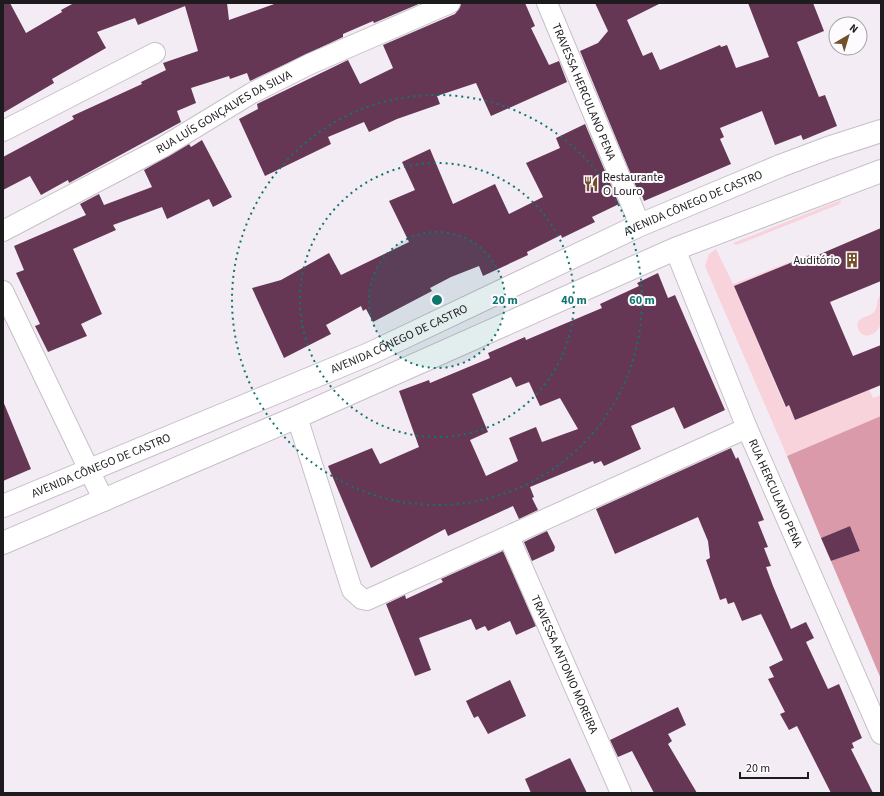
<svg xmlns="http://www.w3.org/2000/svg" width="884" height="796" font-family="'Source Sans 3',sans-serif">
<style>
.green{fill:#f8d3db}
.forest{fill:#da9aa9}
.building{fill:#663755;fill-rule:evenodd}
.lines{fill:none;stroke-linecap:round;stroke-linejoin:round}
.minor-casing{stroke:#c7c0c8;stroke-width:22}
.secondary-casing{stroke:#c7c0c8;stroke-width:24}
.minor{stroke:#fff;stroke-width:20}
.secondary{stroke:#fff;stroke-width:22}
.ring{fill:none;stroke:#0f766e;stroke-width:2;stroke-dasharray:2 4}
.labels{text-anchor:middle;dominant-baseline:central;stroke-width:4;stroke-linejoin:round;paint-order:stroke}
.street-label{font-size:12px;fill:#1e1b1e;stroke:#fefbff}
.poi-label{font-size:12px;fill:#1e1b1e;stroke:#fefbff;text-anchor:start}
.centre{fill:#0f766e;stroke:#fefbff;stroke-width:2}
.ring-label{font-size:12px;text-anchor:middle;font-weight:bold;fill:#0f766e;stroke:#fefbff;stroke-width:4;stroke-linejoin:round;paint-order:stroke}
</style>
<rect width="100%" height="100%" fill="#f3ecf5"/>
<g class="green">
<path d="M841 200 840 204 742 243 736 245 733 243Z"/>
<path d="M716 249 733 284 810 254V255L734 286 785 407 789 405 795 420 862 393 863 375 873 398 881 395V416L787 456 705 266 709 254Z"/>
<path d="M881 295C881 301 883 322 880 326 874 338 859 340 857 324 862 314 869 318 874 312 879 306 875 299 881 295Z"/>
</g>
<path class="forest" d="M881 416V679L831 561 860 551 850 526 821 538 787 456Z"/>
<g class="building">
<path d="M3 3H10L26 33 62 12 61 10 74 3H227L229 20 277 3H421L374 23 373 21 343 34V37L250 81 247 73 230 79 229 76 191 88 196 103 177 111 181 122 69 183 68 180 41 195 30 176 3 190V157L74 119 72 116 142 84 141 82 166 70 163 63 198 51 185 6 138 25 135 18 97 32 106 48 52 79 54 83 3 113Z"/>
<path d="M461 3H525L535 26 531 28 549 65 559 61 567 82 491 116 476 83 437 96 440 104 397 119 369 132 364 122 328 137 331 144 265 176 239 119 258 109 257 104 348 60 360 84 393 68 383 45 455 14 459 9Z"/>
<path d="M595 3H661L627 20 643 56 652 52 660 70 720 45 721 47 727 45 736 68 769 57 748 3H813L824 31 797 42 819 97 825 95 837 126 803 140 801 135 775 145 762 111 720 128 724 137 720 139 731 164 644 201 641 193 639 194 580 51 598 43 608 31Z"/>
<path d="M585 124 619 204 592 217 595 222 562 238 561 235 527 252 528 255 483 276 479 266 451 277 430 288 432 291 373 322 366 309 363 311 361 306 326 325 331 334 284 358 252 288 281 280 329 253 341 275 409 242 389 201 415 190 402 162 430 149 453 204 495 184 509 214 543 197 526 163 560 148 556 138Z"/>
<path d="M202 140 232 197 213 207 209 199 167 219 162 207 113 225 116 230 73 249 102 314 81 324 87 336 48 352 35 326 40 324 16 273 24 270 14 246 86 215 80 204 99 194 104 205 152 187 144 170 189 144 191 147Z"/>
<path d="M881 228V281L830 302 853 356 881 345V385L795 420 789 405 786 407 734 286 810 255 811 258Z"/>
<path d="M658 273 668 298 675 295 725 410 684 429 674 407 631 426 641 449 604 466 601 461 594 464 593 461 530 487 534 497 532 498 538 510 519 519 513 506 448 536 445 529 371 568 328 466 372 448 380 464 419 447 399 391 429 380 430 383 490 358 488 353 525 337 526 340 602 308 600 304 639 286 637 283ZM511 377 516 387 529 382 540 406 560 398 578 429 542 442 536 427 509 438 518 461 486 476 470 440 488 432 472 394Z"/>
<path d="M3 401 31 469 3 481Z"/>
<path d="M731 448 736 459 738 457 764 520 758 522 768 547 764 548 771 566 766 567 773 586 791 629 806 622 814 638 806 642 828 689 839 684 862 738 852 743 854 748 851 749 873 793H831L797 726 789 730 780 714 785 712 768 679 774 677 769 667 783 660 761 614 742 621 734 602 728 604 726 598 720 600 706 560 710 558 708 541 698 517 615 554 596 509Z"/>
<path d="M850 526 860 551 831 561 821 538Z"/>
<path d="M547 531 555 547 554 551 532 561 524 542Z"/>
<path d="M503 551 536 626 516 635 510 621 488 631 485 626 476 630 471 619 419 638 431 670 415 676 386 604 405 595 406 599 443 582 441 579Z"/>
<path d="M510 680 526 716 488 734 478 716 474 718 466 701Z"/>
<path d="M678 707 686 725 668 734 672 741 668 744 697 793H654L632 751 618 757 610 740Z"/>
<path d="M570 758 587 793H531L525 779Z"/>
</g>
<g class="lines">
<g class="minor-casing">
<g id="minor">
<path id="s1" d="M547 3 640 225"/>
<path d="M3 131 155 53"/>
<path id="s2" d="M3 231 163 147 252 93 310 64 450 3"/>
<path id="s3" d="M675 249 747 428 881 734"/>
<path d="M3 291 104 501"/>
<path d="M297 417 352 590 362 599 367 600 747 428"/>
<path id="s4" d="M509 537 621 793"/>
</g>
</g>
<g class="secondary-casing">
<g id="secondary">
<path id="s5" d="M3 506 369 354 640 225 780 166 828 148 881 131"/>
<path d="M3 543 297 417 675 249 881 171"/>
</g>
</g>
<use href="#minor" class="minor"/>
<use href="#secondary" class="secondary"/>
</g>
<circle cx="437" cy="300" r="68" fill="#0f766e" fill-opacity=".12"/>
<g class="ring">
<circle cx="437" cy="300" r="68"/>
<circle cx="437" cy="300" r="137"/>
<circle cx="437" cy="300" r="205"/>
</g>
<defs>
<g id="restaurant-bare" transform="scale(1.2)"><path d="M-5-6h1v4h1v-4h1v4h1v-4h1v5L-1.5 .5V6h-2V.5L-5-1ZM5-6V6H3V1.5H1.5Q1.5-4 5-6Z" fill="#735029" stroke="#fefbff" stroke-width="2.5" paint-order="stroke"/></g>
<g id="building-bare" transform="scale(1.2)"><path d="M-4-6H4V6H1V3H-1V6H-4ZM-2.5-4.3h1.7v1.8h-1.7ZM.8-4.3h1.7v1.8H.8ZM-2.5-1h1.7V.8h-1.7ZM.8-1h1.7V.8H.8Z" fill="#735029" stroke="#fefbff" stroke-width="2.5" paint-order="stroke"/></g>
</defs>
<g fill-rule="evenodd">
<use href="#restaurant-bare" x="591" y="184"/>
<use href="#building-bare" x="852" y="260"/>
</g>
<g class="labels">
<g class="street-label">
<text stroke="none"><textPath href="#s1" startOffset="96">TRAVESSA HERCULANO PENA</textPath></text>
<text stroke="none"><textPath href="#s2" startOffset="251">RUA LUÍS GONÇALVES DA SILVA</textPath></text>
<text stroke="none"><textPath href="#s5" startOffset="754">AVENIDA CÔNEGO DE CASTRO</textPath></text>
<text stroke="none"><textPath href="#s5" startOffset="430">AVENIDA CÔNEGO DE CASTRO</textPath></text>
<text stroke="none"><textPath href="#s5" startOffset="106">AVENIDA CÔNEGO DE CASTRO</textPath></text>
<text stroke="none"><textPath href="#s3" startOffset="264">RUA HERCULANO PENA</textPath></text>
<text stroke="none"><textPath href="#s4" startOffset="139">TRAVESSA ANTONIO MOREIRA</textPath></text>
</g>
<g class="poi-label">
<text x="603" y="177">Restaurante<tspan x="603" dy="14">O Louro</tspan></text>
<text x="840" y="260" text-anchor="end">Auditório</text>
</g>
</g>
<circle cx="437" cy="300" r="6" class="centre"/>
<g class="ring-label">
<text x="505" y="304">20 m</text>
<text x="574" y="304">40 m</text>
<text x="642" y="304">60 m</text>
</g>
<rect width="884" height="796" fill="none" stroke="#1e1b1e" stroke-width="8"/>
<g transform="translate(848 36) rotate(38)"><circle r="19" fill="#fefbff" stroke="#a4a1a5"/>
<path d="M0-3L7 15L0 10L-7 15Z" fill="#735029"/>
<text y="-6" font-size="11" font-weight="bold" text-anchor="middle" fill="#1e1b1e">N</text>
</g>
<path d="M740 772v6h68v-6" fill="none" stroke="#1e1b1e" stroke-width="2"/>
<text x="746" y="772" font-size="12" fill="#1e1b1e" stroke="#fefbff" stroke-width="3" paint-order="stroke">20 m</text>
</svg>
